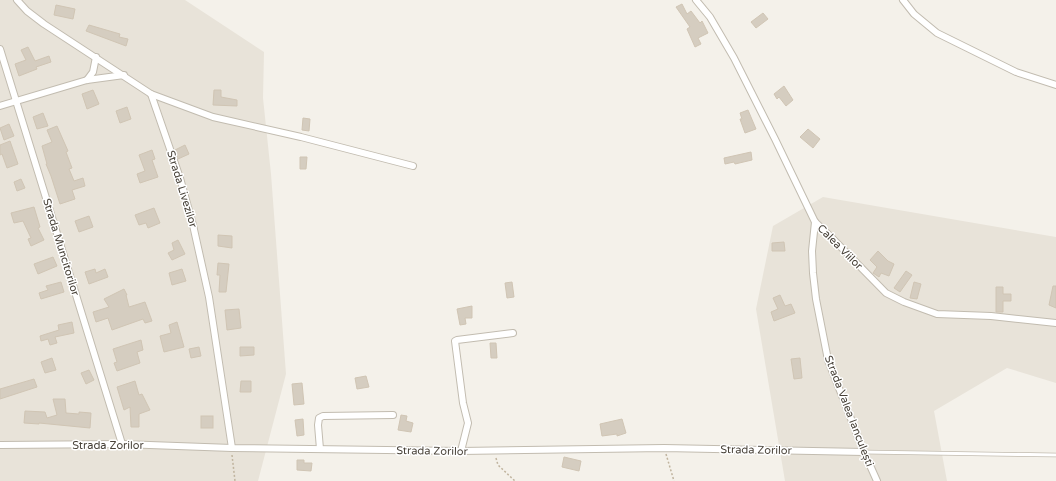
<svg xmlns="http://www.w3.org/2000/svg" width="1056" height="481" font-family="'Varela Round',sans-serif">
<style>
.residential{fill:#e8e3d9}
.building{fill:#d5cdc0;stroke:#d0c5b4}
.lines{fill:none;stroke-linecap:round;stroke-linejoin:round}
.service-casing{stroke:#c2bcb0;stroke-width:4.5}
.minor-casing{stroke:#c2bcb0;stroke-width:8}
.path{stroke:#c0b49f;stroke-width:1.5;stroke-dasharray:2 2;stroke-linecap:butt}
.service{stroke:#fff;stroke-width:3}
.minor{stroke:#fff;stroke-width:6}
.labels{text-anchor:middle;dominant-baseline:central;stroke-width:3;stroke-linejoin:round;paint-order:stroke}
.street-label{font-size:11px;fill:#484239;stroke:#fff}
</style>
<rect width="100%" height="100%" fill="#f4f1ea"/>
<g class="residential">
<path d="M0 0H185L264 52 263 98 271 174 286 374 258 481H0Z"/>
<path d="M823 197 1056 237V383L1007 368 934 411 947 481H785L756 309 773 226Z"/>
</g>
<g class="building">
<path d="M682 4 687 14 691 11 700 23 702 21 708 33 698 38 701 44 695 47 687 29 690 27 676 7Z"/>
<path d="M56 5 75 9 73 19 54 15Z"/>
<path d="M763 13 768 19 756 28 751 22Z"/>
<path d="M89 25 120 34 119 37 128 39 126 46 86 31Z"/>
<path d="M28 47 35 61 49 56 51 62 36 67 37 69 19 76 15 64 26 60 21 50Z"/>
<path d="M784 86 793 100 786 106 779 97 777 99 774 94Z"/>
<path d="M93 90 99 104 87 109 82 94Z"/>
<path d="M214 90H221V97L237 100V106L213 105Z"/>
<path d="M127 107 131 119 120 123 116 111Z"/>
<path d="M748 110 756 129 745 133 740 119H742L740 113Z"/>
<path d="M43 113 48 126 37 129 33 117Z"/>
<path d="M303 118 310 119 309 131 302 130Z"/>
<path d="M9 124 14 136 4 140 0 128Z"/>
<path d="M57 126 68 151 66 152 72 168 69 169 74 181 83 178 85 186 72 190 75 199 60 204 51 176 46 164H47L42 146 52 142 47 130Z"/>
<path d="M808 129 820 139 813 148 800 137Z"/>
<path d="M10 141 18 164 7 168 2 154 0 155V145Z"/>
<path d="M185 145 189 154 178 159 175 150Z"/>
<path d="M152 150 155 159 152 160 158 177 140 183 137 174 145 171 139 155Z"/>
<path d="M751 152 752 160 735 164 734 162 725 164 724 158Z"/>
<path d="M300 157H307L306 169H300Z"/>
<path d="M21 179 25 188 17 191 14 182Z"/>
<path d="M34 207 40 227 38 228 44 240 31 246 28 239 31 238 23 221 14 223 11 213Z"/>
<path d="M154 208 160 223 148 228 146 223 139 225 135 215Z"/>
<path d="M89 216 93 227 79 232 75 221Z"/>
<path d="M218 235 232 236V248L218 246Z"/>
<path d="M178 240 185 254 172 260 168 253 174 250 172 243Z"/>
<path d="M784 242 785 251H772V243Z"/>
<path d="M878 251 888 261 894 264 889 276 881 273 879 277 873 273 877 267 870 260Z"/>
<path d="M53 257 57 266 38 274 34 264Z"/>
<path d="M218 263 229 264 226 292H219L220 275H217Z"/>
<path d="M95 269 96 273 105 269 108 277 89 284 85 272Z"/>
<path d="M182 269 186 281 172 285 169 273Z"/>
<path d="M906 271 912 275 900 292 894 288Z"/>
<path d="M61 282 64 292 41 299 39 293 48 290 46 286Z"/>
<path d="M512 282 514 297 507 298 505 283Z"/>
<path d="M914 282 921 284 917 299 910 298Z"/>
<path d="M1053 286H1056V308L1049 305Z"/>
<path d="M996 287H1003V294H1011V301H1003V312H996Z"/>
<path d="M124 289 127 295H126L129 307 145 302 152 321 145 323 143 319 112 330 108 318 96 322 93 312 109 307 104 299Z"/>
<path d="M780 295 785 306 791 304 795 313 774 321 771 312 778 309 773 298Z"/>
<path d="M472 306V318H465L466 324 460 325 457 309Z"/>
<path d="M239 309 241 328 227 330 225 310Z"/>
<path d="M72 322 74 333 55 337 57 343 50 345 48 339 41 341 40 336 59 330 58 325Z"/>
<path d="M177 322 184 347 164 352 160 336 171 333 169 325Z"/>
<path d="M141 340 143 350 137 352 140 363 117 371 114 363 117 362 113 349Z"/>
<path d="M490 343H496L497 358H491Z"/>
<path d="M199 347 201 356 191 358 189 349Z"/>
<path d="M240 347H254V355L240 356Z"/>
<path d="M52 358 56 370 45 373 41 362Z"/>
<path d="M800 358 802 378 794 379 791 359Z"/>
<path d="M89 370 94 380 86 384 81 373Z"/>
<path d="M366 376 369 387 357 389 355 378Z"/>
<path d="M34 379 37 387 0 399V389Z"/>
<path d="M135 381 139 395 142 394 150 410 139 414V427H131L130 407 124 410 117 387Z"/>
<path d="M241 381H251V392H240Z"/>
<path d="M302 383 304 404 294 405 292 384Z"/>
<path d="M53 399H65L66 413 79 414V412L91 413 90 428 39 423V424L24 423 25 411 45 412 47 418 57 415Z"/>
<path d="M401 415 407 416 406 421 413 423 411 432 398 430Z"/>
<rect x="201" y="416" width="12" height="12"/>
<path d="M303 419 304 435 297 436 295 420Z"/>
<path d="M622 419 626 433 617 436V434L602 436 600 424Z"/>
<path d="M564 457 581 461 579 471 562 467Z"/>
<path d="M297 460H304V463H312L311 471 297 470Z"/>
</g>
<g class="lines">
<g class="service-casing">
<path id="service" d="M864 452 1056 455"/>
</g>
<g class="minor-casing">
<g id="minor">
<path d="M17 0 27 11 44 24 151 94 180 178 193 225 209 297 232 448"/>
<path d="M696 0 710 17 734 58 775 139 815 222 833 239 886 293 904 302 937 314 991 316 1056 323"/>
<path d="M903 0 914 14 937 33 1016 72 1056 85"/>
<path d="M0 49 122 444"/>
<path d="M87 80 93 72 96 57"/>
<path d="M151 94 213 117 301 137 413 166"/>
<path d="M0 106 87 80 124 75"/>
<path d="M815 222 812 251 813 273 816 299 828 360 864 452 877 481"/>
<path d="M0 445 122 444 232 448 461 451 664 448 864 452"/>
<path d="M320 449 318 425 319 418 323 416 393 415"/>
<path d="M461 451 468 423 463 403 455 341 457 340 513 333"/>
</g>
</g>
<g class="path">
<path d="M666 454 674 481"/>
<path d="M232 455 235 481"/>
<path d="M496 458 498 465 515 481"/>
</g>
<use href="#service" class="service"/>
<use href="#minor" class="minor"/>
</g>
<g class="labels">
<g class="street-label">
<text transform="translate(182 189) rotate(73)">Strada Livezilor</text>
<text transform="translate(61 247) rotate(73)">Strada Muncitorilor</text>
<text transform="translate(840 247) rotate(45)">Calea Viilor</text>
<text transform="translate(849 411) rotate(69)">Strada Valea Ianculești</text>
<text x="108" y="445">Strada Zorilor</text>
<text transform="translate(756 450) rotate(1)">Strada Zorilor</text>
<text transform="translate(432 451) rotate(1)">Strada Zorilor</text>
</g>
</g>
</svg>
